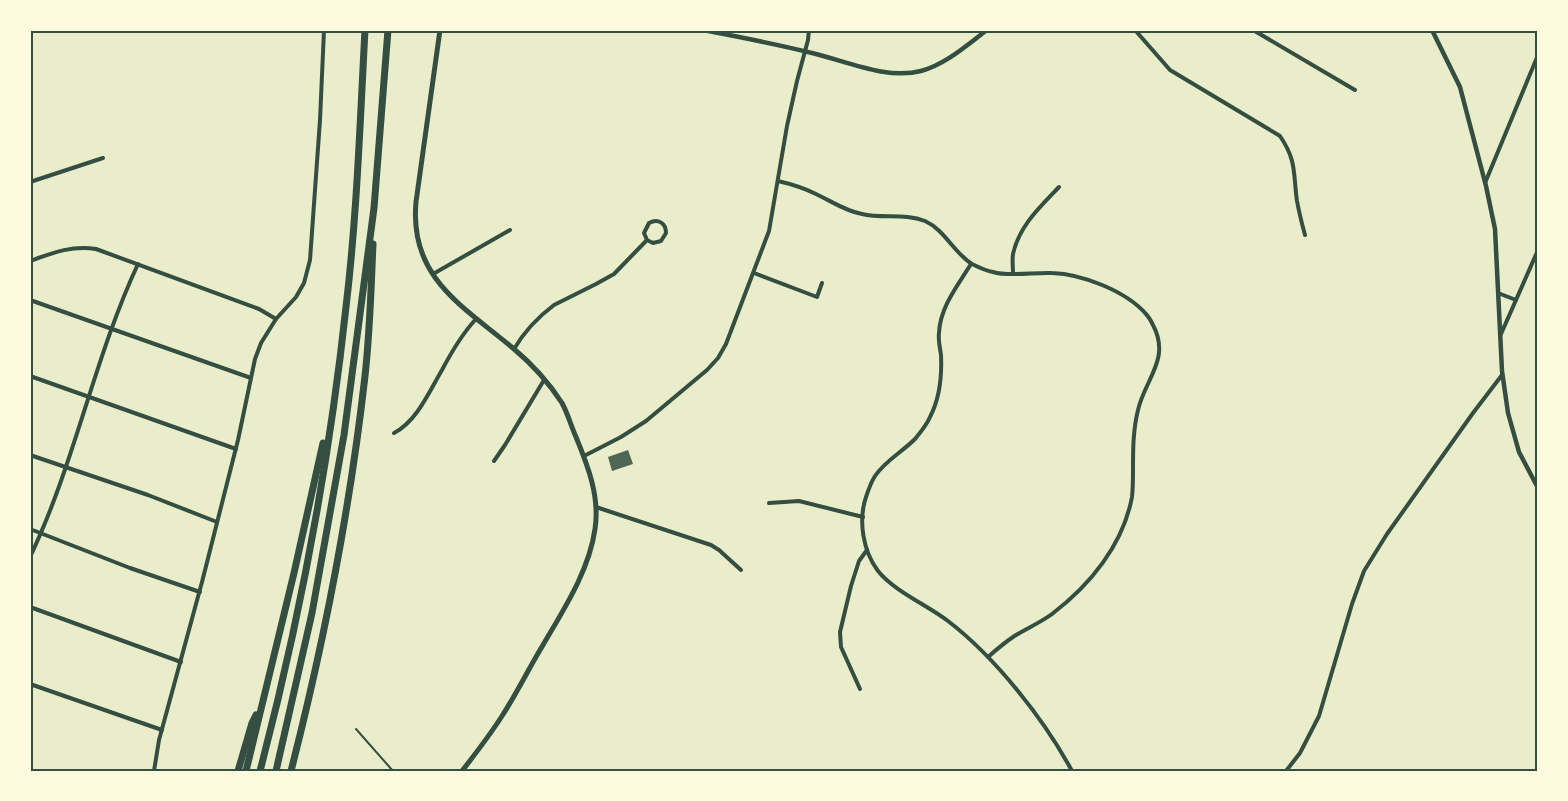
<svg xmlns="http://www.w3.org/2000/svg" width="1568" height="801" font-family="Bitter,serif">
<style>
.building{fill:#4f6655}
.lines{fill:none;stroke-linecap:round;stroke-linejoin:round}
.service{stroke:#344e41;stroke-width:2}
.minor{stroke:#344e41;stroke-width:4}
.tertiary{stroke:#344e41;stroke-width:4.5}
.secondary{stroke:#344e41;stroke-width:5}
.motorway{stroke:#344e41;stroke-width:7}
.neatline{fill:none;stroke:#344e41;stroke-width:2}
</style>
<rect width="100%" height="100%" fill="#e9edc9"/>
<path class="building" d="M628 450 633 464 612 471 608 457Z"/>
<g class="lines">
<path class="service" d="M356 729 393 771"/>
<g class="minor">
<path d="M1135 30 1170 70 1280 136C1297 161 1293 173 1297 201 1299 212 1302 224 1305 235"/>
<path d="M1253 30 1355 90"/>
<path d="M778 181C791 184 804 188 816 194 831 201 845 211 862 214 882 219 905 213 925 221 945 230 954 253 972 264 978 267 986 271 993 272 1009 277 1035 272 1052 273 1082 274 1126 291 1146 314 1149 317 1151 321 1153 325 1171 359 1145 379 1138 410 1133 430 1133 450 1133 469 1133 478 1133 488 1132 497 1123 545 1090 585 1052 614 1040 623 1025 629 1013 637 1004 643 996 650 988 657"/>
<path d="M30 182 103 158"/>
<path d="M1485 183 1538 55"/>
<path d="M30 261C52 253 72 245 96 249L259 309 276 319"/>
<path d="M971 264C958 285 940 307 939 333 938 340 940 348 941 355 942 377 940 398 930 417 927 424 920 433 915 439 902 452 885 461 875 476 871 482 868 491 866 497 858 521 863 551 878 571 894 591 927 605 948 621 995 657 1044 719 1072 771"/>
<path d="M754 273 817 297 822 283"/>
<path d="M1013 273C1013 267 1012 260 1013 254 1019 226 1040 207 1059 187"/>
<path d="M433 274 510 230"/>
<path d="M1498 293 1516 300"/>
<path d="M30 300 251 378"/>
<path d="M1501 334 1538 250"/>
<path d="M514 349C524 332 538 317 554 305L596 284 614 274 647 240 644 233 649 223C658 218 666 223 666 233L661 241 653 243 647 240"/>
<path d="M30 376 236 449"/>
<path d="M394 433C417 421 429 392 442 370 452 351 462 334 476 319"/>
<path d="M30 455 148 495 217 522"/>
<path d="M584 456 621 437 646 421 707 370 718 358 726 344 769 231 787 126 797 81 808 40 809 30"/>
<path d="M494 461 505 445 544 380"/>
<path d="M769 503 799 501 863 517"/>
<path d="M596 507 711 545 719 550 741 570"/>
<path d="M30 529 130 568 200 592"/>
<path d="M30 557C75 463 94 358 138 264"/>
<path d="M30 607 181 662"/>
<path d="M30 684 162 730"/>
<path d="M860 689 841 647 840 632 851 586 859 561 867 550"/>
<path d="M154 771 159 740 202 582 238 440 255 359 261 343 276 319 296 297 304 283 310 260 320 120 324 30"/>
<path d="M1286 771 1300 753 1319 716 1352 604 1364 571 1387 534 1473 413 1502 375"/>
</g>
<g class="tertiary">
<path d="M703 30C740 37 776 44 812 53 846 61 887 80 921 71 946 64 967 45 987 30"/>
<path d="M1432 30 1460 87 1486 186 1495 229 1502 371 1508 413 1519 452 1538 488"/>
</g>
<path class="secondary" d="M440 30 416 202C409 278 463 306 514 349 532 364 549 383 562 403 568 414 571 426 576 437 588 466 600 497 595 529 589 571 564 609 543 645 529 668 517 693 502 716 490 735 476 753 462 771"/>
<g class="motorway">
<path d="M238 771 252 723 256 715"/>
<path d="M246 771 294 573 323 443"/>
<path d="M260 771C300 619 329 463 346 307 357 215 360 122 365 30"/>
<path d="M276 771 312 613 344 435 374 208 388 30"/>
<path d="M291 771C324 642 350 509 365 376 370 332 371 288 373 244"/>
</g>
</g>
<rect width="1568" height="801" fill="none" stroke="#fefae0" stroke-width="63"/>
<rect x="32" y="32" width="1504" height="738" class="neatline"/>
</svg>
